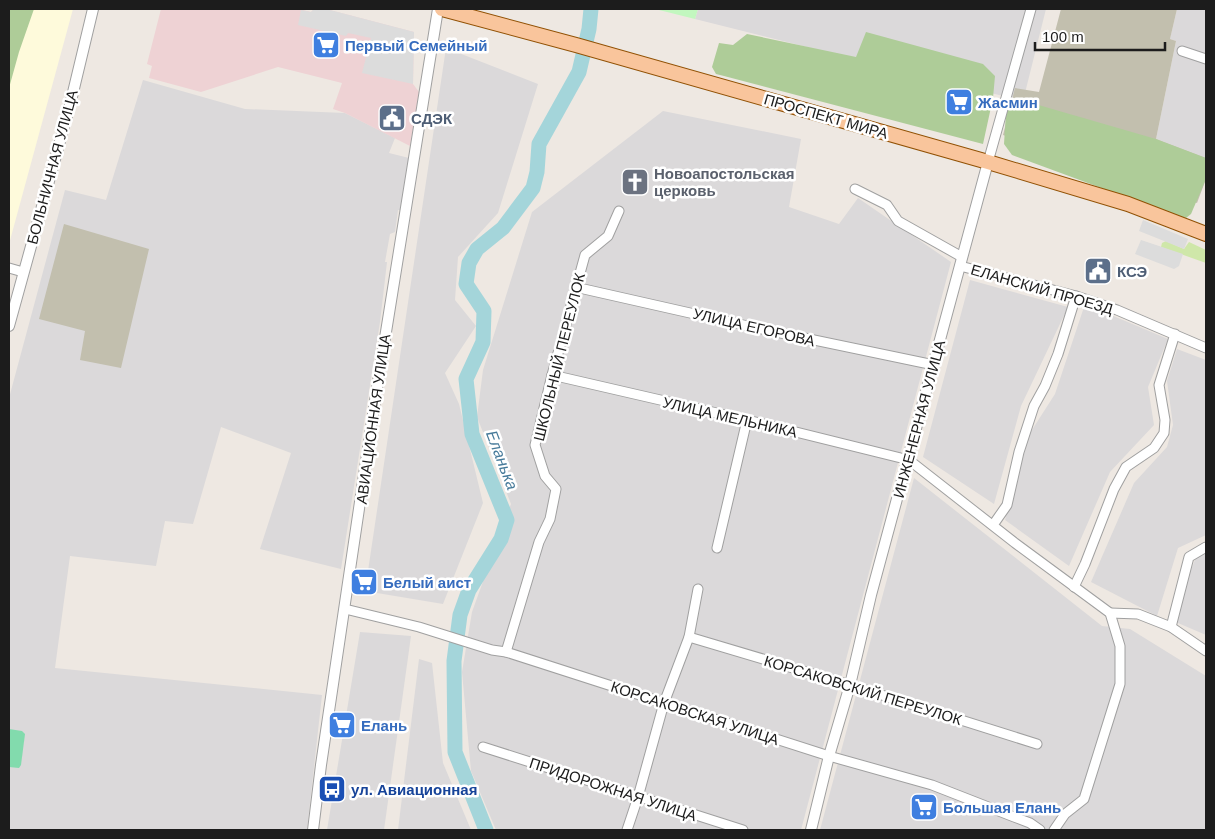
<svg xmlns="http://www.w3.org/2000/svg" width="1215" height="839" font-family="Helvetica,sans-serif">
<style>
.residential{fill:#dbd9da}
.commercial{fill:#eed2d4}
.education{fill:#fefadb}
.construction{fill:#c2bfae}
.grass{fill:#cfe7a9}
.forest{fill:#aecc98}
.park{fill:#c2f7bf}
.pitch{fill:#82dbad}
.parking{fill:#dcdcdc}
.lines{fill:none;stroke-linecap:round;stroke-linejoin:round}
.river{stroke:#a4d5da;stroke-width:15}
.minor-casing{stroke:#a0a0a0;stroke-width:11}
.tertiary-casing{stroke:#a0a0a0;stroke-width:12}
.primary-casing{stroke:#915104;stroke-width:16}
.minor{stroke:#fff;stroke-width:9}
.tertiary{stroke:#fff;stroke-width:10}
.primary{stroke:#f9c59c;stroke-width:14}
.labels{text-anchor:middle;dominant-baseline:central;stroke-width:5;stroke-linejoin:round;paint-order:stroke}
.shop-label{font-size:15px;font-weight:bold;fill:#366cbe;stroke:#fff;text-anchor:start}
.street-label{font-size:15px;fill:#1c1c1c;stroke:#fff}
.service-label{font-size:15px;font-weight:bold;fill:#4e5e75;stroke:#fff;text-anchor:start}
.worship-label{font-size:15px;font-weight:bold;fill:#5b616d;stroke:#fff;text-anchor:start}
.transit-label{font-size:15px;font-weight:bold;fill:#164399;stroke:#fff;text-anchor:start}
.water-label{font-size:16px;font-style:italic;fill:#467a9a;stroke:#fff}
</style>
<rect width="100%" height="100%" fill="#eee8e2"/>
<g class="residential">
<path d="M698 9H1046L1023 101 695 19Z"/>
<path d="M1177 9H1206V158L1156 139 1176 41 1170 39Z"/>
<path d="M446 48 538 84 498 213 458 257 455 300 476 326 445 373 459 404 483 503 443 604 365 591Z"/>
<path d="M143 80 245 109 345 113 395 138 389 153 409 158 400 210H398L395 232 390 234 385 262H387L380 322 341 569 260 549 291 453 221 427 193 524 165 521 156 566 70 556 55 668 322 695 307 830H9V398L65 190 106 200Z"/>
<path d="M663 111 801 139 789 207 839 224 858 198 951 262 801 830H496L471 771 462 672 472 612 511 504 477 417 483 370 532 212Z"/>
<path d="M970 280 1068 307 1021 406 994 504 923 457Z"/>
<path d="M1085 304 1168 339 1148 387 1154 425 1110 472 1069 566 1005 520 1030 433 1055 394Z"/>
<path d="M1177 349 1206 360V535L1178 548 1157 616 1091 582 1134 483 1167 447 1173 425 1167 381Z"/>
<path d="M914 478 1102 626 1130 629 1206 676V830H820Z"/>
<path d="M1206 549V635L1171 620 1199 550Z"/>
<path d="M360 632 411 636 384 830H327Z"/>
<path d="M419 659 432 663 443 763 471 830H398Z"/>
</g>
<path class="commercial" d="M161 9H299L311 12 314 9H326L414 32 413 84 419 92 410 146 345 113 333 109 342 83 278 67 201 92 149 78 152 66 147 64Z"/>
<path class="education" d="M9 9H73L9 244Z"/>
<g class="construction">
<path d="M1061 9H1177L1170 39 1176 41 1156 139 1206 158V179L1197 203 1003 135 1015 88 1039 92Z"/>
<path d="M64 224 149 249 121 368 80 360 85 331 39 319Z"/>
</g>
<path class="grass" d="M1166 241 1184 249 1189 242 1206 250V263L1161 247 1162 243Z"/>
<g class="forest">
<path d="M9 9H34L19 52 9 88Z"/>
<path d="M866 32 983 64 995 76 993 98 983 144 724 76 716 74 712 67 719 43 733 45 747 34 856 57Z"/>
<path d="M1014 98 1156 139 1206 158V179L1191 214 1186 218 1172 214 1012 155 1004 144 1006 113Z"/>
</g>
<path class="park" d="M655 9H698L695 19Z"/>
<path class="pitch" d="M9 729 22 731 25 734 21 765 19 768 9 767Z"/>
<g class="parking">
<path d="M314 9H326L414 32 413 84 362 73 371 38 348 33 346 36 298 25 301 10 311 12Z"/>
<path d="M1143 220 1188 239 1184 249 1139 231Z"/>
<path d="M1141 240 1183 254 1179 266 1174 269 1135 254Z"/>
</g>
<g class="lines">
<path class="river" d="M486 830 455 752 454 661 460 615 469 590 501 539 507 520 472 434 466 379 483 342 484 311 466 284 469 263 477 249 503 228 533 188 537 172 539 144 579 72 589 29 591 9"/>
<g class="minor-casing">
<g id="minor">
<path d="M1182 51 1206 59"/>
<path d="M988 162 1031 9"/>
<path d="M855 189 887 205 898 221 962 257"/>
<path d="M960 266 1076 296 1117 310 1206 348"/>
<path d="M9 268 23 272"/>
<path d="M575 287 752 327 934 365"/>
<path d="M552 375 747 420 909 460 1015 543 1110 613 1120 646V684L1084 799 1065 814 1054 830"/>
<path d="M993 525 1007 505 1019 452 1034 406 1045 386 1058 354 1076 296"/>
<path d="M717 548 747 420"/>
<path d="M1074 587 1085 564 1114 489 1126 467 1154 448 1164 433 1165 420 1159 385 1175 334"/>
<path d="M345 609 419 627 492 650 506 652 829 756 932 785 1014 817 1030 823 1040 830"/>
<path d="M1110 613 1138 614 1171 627 1206 651"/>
<path d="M1171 627 1189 557 1206 547"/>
<path d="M689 637 850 685 1037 744"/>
<path d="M506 652 539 542 550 519 556 489 545 476 535 445 552 375 585 255 608 236 619 211"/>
<path d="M483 747 743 830"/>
<path d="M627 830 638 797 664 703 689 637 698 589"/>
</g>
</g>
<g class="tertiary-casing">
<g id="tertiary">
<path d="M9 326 70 105 93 9"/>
<path d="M313 830 321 765 376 394 438 9"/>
<path d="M811 830 829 756 850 685 871 595 988 162"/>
</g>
</g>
<g class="primary-casing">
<path id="primary" d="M442 9 576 45 988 162 1128 204 1206 234"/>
</g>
<use href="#minor" class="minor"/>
<use href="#tertiary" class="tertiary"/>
<use href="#primary" class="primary"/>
</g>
<defs>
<g id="supermarket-square" transform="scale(1.4375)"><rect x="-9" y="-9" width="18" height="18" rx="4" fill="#3f7fe0" stroke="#fff"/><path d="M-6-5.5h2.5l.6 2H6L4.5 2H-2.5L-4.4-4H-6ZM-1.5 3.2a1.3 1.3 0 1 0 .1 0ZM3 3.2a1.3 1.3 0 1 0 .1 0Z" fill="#fff"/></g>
<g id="civic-square" transform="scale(1.4375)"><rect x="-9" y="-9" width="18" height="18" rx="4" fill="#5c6f8a" stroke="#fff"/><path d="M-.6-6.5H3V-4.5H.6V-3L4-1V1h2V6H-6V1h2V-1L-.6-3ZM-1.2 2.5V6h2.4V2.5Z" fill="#fff"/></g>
<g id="church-square" transform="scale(1.4375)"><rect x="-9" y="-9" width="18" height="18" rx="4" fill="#6b7280" stroke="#fff"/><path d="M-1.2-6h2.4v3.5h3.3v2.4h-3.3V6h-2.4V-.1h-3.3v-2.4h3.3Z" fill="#fff"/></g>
<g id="bus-square" transform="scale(1.4375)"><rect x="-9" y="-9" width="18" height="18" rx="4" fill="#1a4fb4" stroke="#fff"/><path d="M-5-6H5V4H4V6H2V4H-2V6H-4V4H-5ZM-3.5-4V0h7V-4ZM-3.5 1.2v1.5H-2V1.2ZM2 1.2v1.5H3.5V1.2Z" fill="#fff"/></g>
</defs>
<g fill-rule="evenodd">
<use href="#supermarket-square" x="326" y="45"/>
<use href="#supermarket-square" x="959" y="102"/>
<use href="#civic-square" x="392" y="118"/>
<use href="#church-square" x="635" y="182"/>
<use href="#civic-square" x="1098" y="271"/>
<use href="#supermarket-square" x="364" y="582"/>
<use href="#supermarket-square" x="342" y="725"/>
<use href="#bus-square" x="332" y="789"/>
<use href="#supermarket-square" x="924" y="807"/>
</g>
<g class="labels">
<g class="shop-label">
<text x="345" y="45">Первый Семейный</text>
<text x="978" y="102">Жасмин</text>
<text x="383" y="582">Белый аист</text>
<text x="361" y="725">Елань</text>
<text x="943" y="807">Большая Елань</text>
</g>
<g class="street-label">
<text transform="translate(826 116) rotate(16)">ПРОСПЕКТ МИРА</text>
<text transform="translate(52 167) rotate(-75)">БОЛЬНИЧНАЯ УЛИЦА</text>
<text transform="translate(1042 289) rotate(16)">ЕЛАНСКИЙ ПРОЕЗД</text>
<text transform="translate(754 327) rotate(13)">УЛИЦА ЕГОРОВА</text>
<text transform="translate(559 357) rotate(-76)">ШКОЛЬНЫЙ ПЕРЕУЛОК</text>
<text transform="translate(730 417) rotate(13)">УЛИЦА МЕЛЬНИКА</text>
<text transform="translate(373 419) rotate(-82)">АВИАЦИОННАЯ УЛИЦА</text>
<text transform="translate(919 419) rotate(-75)">ИНЖЕНЕРНАЯ УЛИЦА</text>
<text transform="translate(863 690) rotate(17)">КОРСАКОВСКИЙ ПЕРЕУЛОК</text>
<text transform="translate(695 713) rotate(18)">КОРСАКОВСКАЯ УЛИЦА</text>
<text transform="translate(613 789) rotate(18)">ПРИДОРОЖНАЯ УЛИЦА</text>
</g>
<g class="service-label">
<text x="411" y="118">СДЭК</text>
<text x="1117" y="271">КСЭ</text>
</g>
<g class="worship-label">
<text x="654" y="173">Новоапостольская<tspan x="654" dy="17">церковь</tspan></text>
</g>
<g class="transit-label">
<text x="351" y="789">ул. Авиационная</text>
</g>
<g class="water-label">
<text transform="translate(502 460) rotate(69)">Еланька</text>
</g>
</g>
<rect width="1215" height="839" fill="none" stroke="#1c1c1c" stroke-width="20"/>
<path d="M1035 42v8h130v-8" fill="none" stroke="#1c1c1c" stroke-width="2.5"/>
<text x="1042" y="42" font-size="15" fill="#1c1c1c" stroke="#ffffff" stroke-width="4" paint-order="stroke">100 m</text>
</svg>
